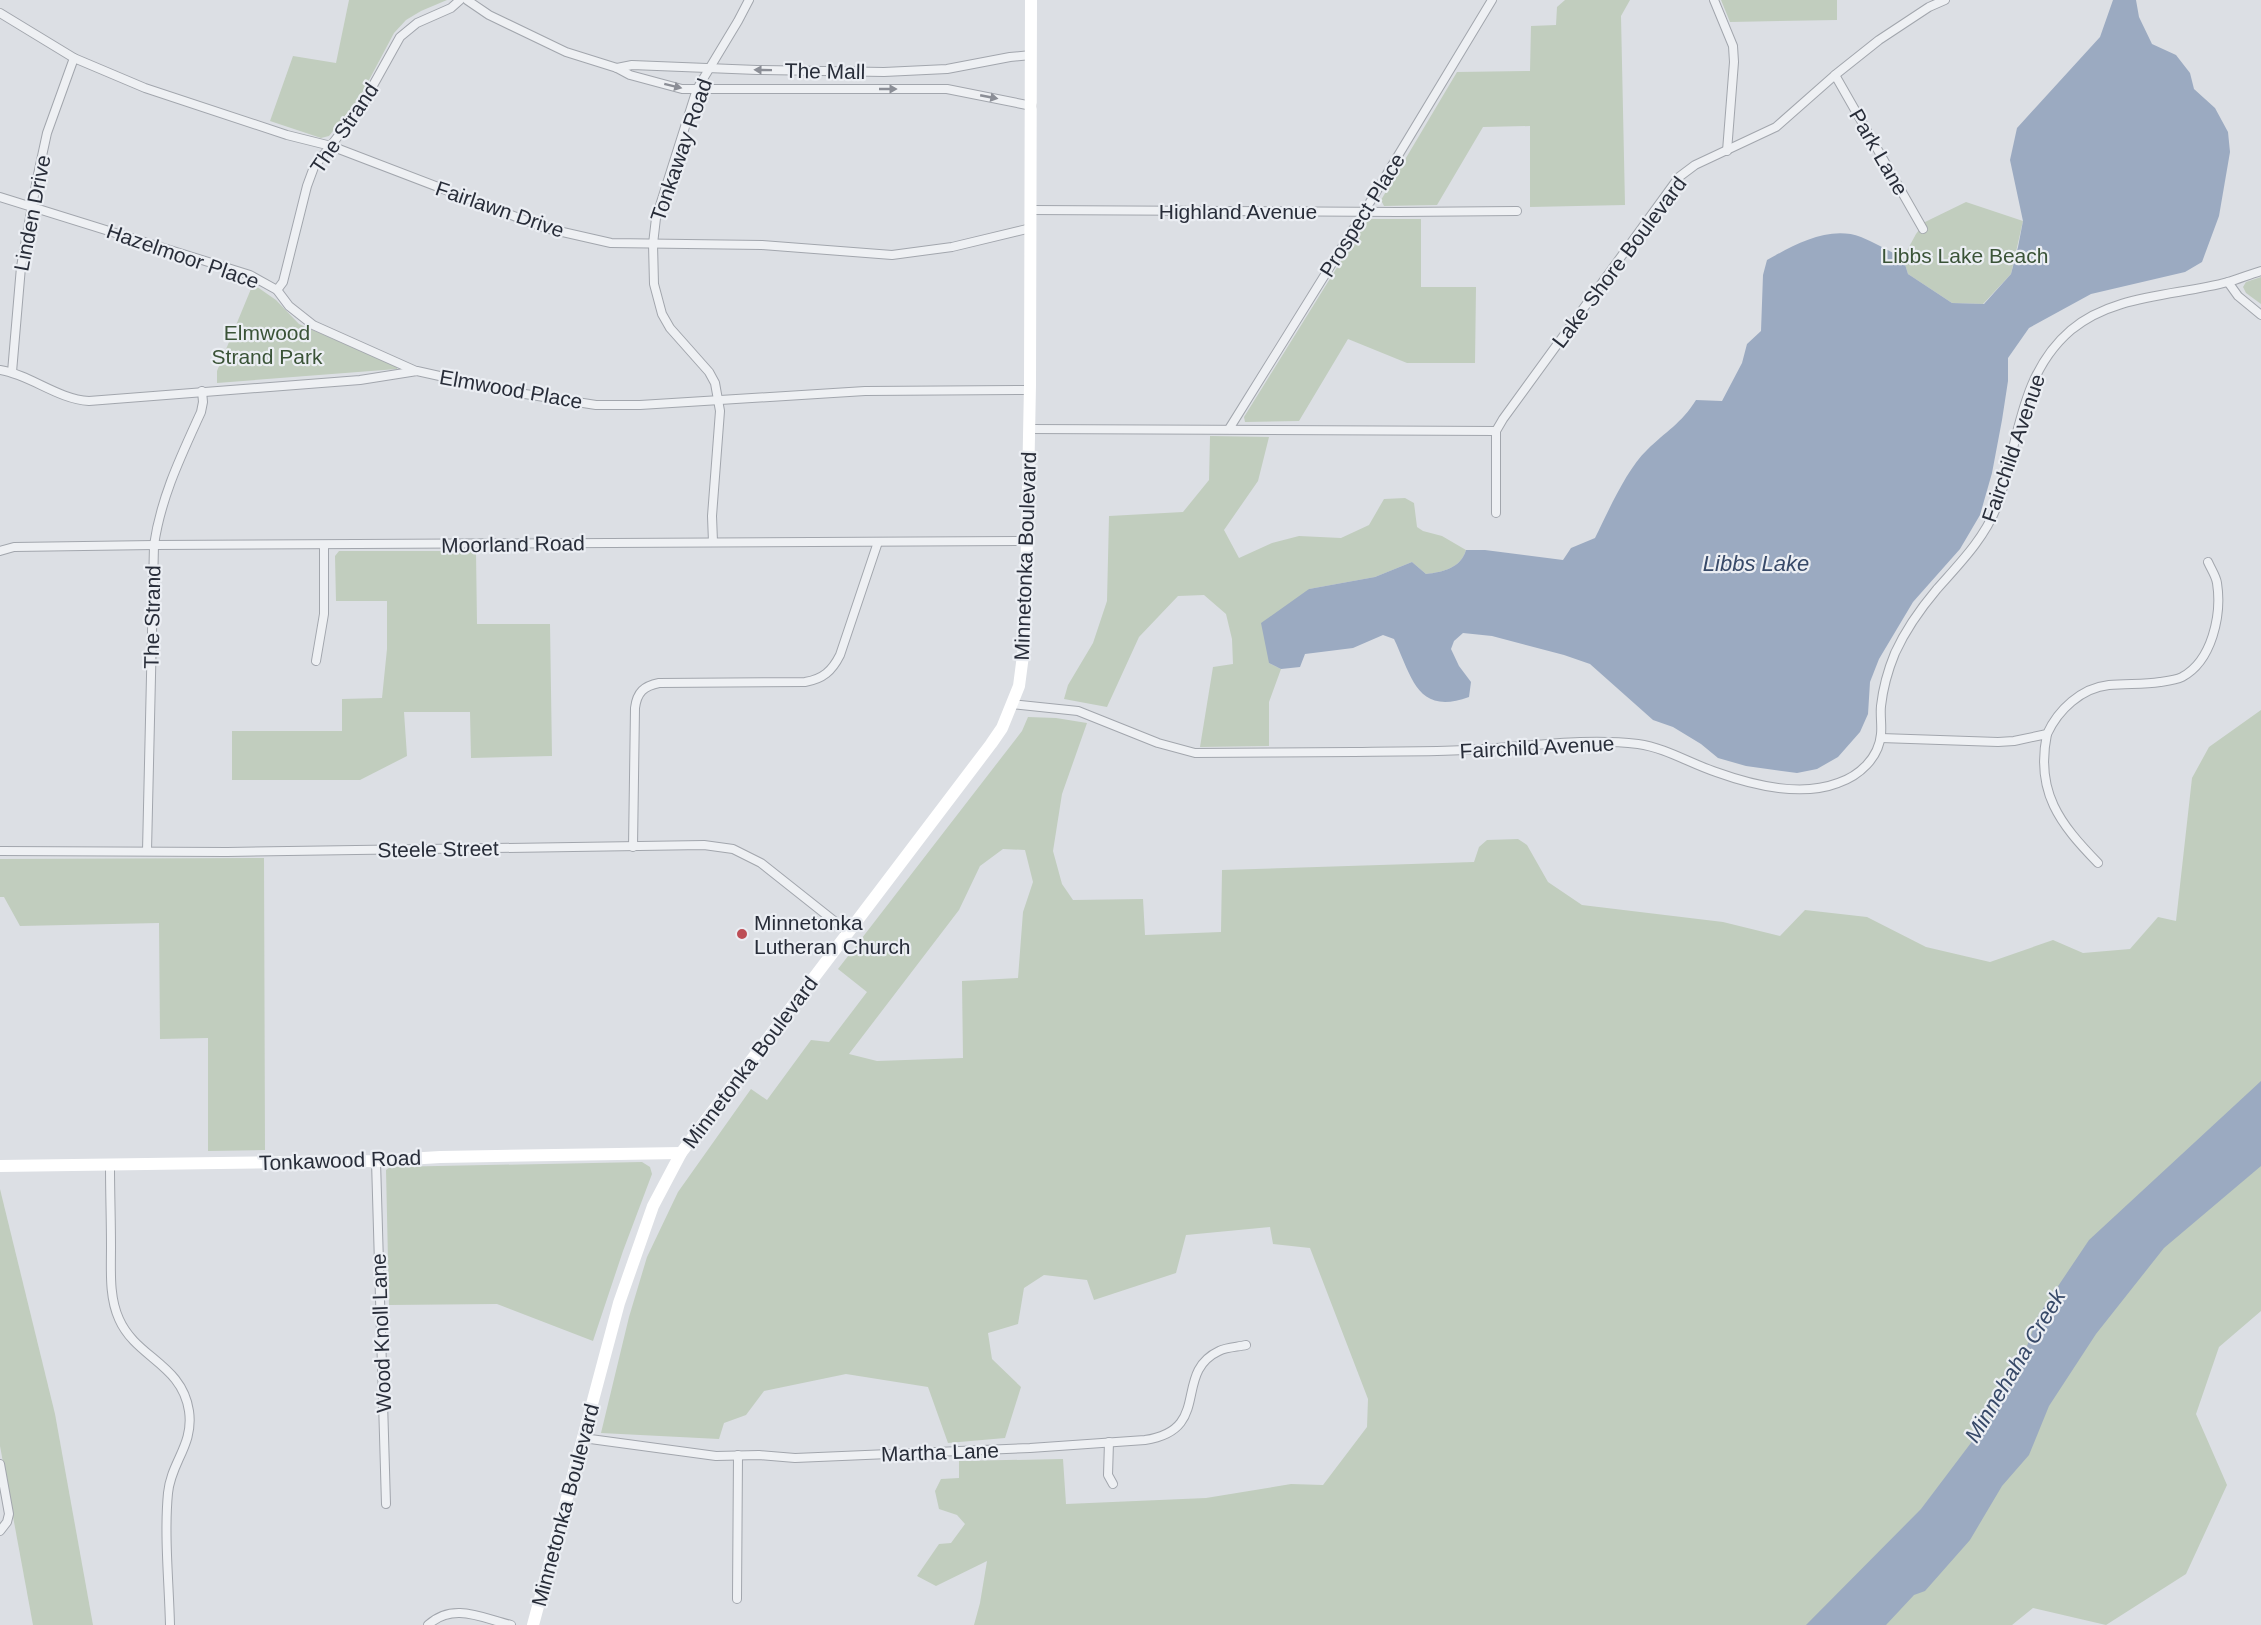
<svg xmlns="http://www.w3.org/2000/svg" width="2261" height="1625" font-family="Helvetica,sans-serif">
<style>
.green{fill:#c1cdbe;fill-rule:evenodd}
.water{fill:#9baac1}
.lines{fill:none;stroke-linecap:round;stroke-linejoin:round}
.street-casing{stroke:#a2a6ad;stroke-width:10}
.street{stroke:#eef0f3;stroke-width:8}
.secondary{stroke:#fff;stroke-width:12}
.oneway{fill:#8b8e96}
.poi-dot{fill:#bd4e56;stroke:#ebeef3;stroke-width:2}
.labels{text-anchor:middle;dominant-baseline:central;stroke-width:4.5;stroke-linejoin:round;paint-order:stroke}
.street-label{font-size:21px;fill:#282d39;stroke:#ebeef3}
.park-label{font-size:21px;fill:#3a5337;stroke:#ebeef3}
.poi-label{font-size:21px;fill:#282d39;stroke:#ebeef3;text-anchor:start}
.water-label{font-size:22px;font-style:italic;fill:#374968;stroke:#ebeef3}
</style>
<rect width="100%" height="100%" fill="#dcdfe4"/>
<g class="green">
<path d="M349 0H447L421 11 406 20 394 33 360 97 329 136 321 138 270 121 293 56 336 63Z"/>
<path d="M1565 0H1630L1621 16 1625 205 1530 207V126L1483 127 1437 205 1384 206 1381 200 1457 72 1530 71 1531 26 1556 25 1557 7Z"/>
<path d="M1721 0H1837V20L1730 22Z"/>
<path d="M1966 202 2023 221 2011 274 1983 304 1952 303 1908 274 1903 258 1916 234 1925 222Z"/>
<path d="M1371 219H1421V287H1476L1475 363H1407L1348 339 1299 421 1245 422 1244 417 1364 224Z"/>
<path d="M2261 277V304L2246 293 2243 287 2246 282Z"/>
<path d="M253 284 276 300 299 324 397 367V369L217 383V371Z"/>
<path d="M1210 436 1269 437 1258 481 1224 530 1239 558 1272 543 1299 536 1341 538 1369 525 1384 499 1405 498 1414 503 1417 527 1423 531 1442 536 1466 550C1461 568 1443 572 1426 574L1412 562 1375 577 1309 589 1269 663 1281 669 1269 702V746L1200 747 1213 667 1233 664 1232 639 1226 614 1204 595 1178 596 1139 637 1107 707 1064 699 1068 685 1093 643 1107 601 1109 516 1183 512 1209 480Z"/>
<path d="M339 551H476L477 624H550L552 756 471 758 470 712H404L407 756 360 780H232V731H342V699L382 698 387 649V601H336L335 556Z"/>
<path d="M2261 710V1311L2219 1347 2196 1414 2227 1485 2186 1574 2106 1625 2033 1608 2012 1625H974L980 1603 987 1561 936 1586 917 1576 939 1544 951 1543 965 1524 957 1515 939 1509 935 1491 941 1479 959 1478V1461L1063 1459 1066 1504 1206 1498 1291 1484 1323 1485 1367 1427 1368 1399 1310 1248 1273 1244 1270 1227 1186 1235 1176 1273 1094 1300 1087 1280 1044 1275 1024 1288 1018 1324 988 1333 992 1359 1021 1387 1005 1438 948 1443 928 1387 846 1374 764 1391 746 1415 724 1423 719 1439 601 1433 629 1317 647 1257 678 1192 751 1089 767 1100 811 1040 829 1042 867 992 838 969 1022 731 1028 717 1056 718 1087 723 1062 794 1053 851 1062 884 1073 900 1143 899 1145 935 1221 932 1222 870 1474 862 1479 847 1487 840 1518 839 1527 845 1548 882 1582 905 1723 922 1780 936 1805 910 1867 917 1926 947 1990 962 2053 940 2083 953 2130 949 2158 917 2176 921 2192 778 2209 747ZM1003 849 1025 850 1033 882 1023 912 1018 978 962 981 963 1058 877 1061 849 1054 959 910 980 866Z"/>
<path d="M264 858 265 1150 208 1151V1038L160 1039 159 923 20 926 4 897H0V859Z"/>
<path d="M642 1162 650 1167 652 1174 623 1251 593 1341 497 1304 389 1305 386 1170 390 1167Z"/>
<path d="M0 1189 55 1414 93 1625H33L0 1446Z"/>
</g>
<g class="water">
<path d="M2113 0H2136L2139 17 2152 44 2176 55 2190 73 2194 89 2215 108 2228 132 2230 152 2219 216 2202 262 2185 272 2091 294 2029 328 2008 358V381L2002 420 1992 473 1980 515 1960 549 1913 602 1879 659 1870 682 1868 714 1860 732 1838 757 1817 769 1797 773 1746 766 1718 758 1701 744 1673 727 1653 720 1590 664 1564 655 1492 636 1463 633 1454 641 1451 649 1459 666 1471 682 1469 697C1417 716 1412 677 1394 639L1383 635 1353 648 1305 654 1300 667 1281 669 1269 663 1261 623 1309 589 1375 577 1412 562 1426 574C1443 572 1461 568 1466 550H1485L1563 560 1571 548 1595 538C1608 512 1626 470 1647 450 1666 431 1681 424 1696 400L1722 401 1742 363 1747 344 1761 331 1763 275 1767 260C1794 245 1829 225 1861 237 1875 243 1889 251 1903 258L1908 274 1952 303 1984 304 2011 274 2018 247 2023 221 2010 160 2017 128 2100 37Z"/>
<path d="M2261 1081V1166L2164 1248 2096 1334 2049 1406 2029 1455 2002 1486 1970 1540 1925 1591 1914 1595 1886 1625H1806L1921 1509 1992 1415 2019 1368 2038 1316 2089 1240Z"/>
</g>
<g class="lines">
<g class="street-casing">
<g id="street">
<path d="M467 0 489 15 566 52 617 68 630 75 682 89H947L1032 106"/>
<path d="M1714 0 1733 46 1734 62 1727 151"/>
<path d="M0 13 74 58 145 88 287 135 331 146 545 228 611 243 762 245 892 255 952 247 1031 228"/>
<path d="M617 68 632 65 757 70 884 72 947 69 1010 57 1031 55"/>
<path d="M1835 75 1923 229"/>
<path d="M0 197 250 275 277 290 289 306 313 325 416 371"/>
<path d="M1031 210 1398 212 1517 211"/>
<path d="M2228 282 2238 296 2261 315"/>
<path d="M277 290 283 282 307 186 314 167 361 107 400 37 417 23 451 8 460 0"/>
<path d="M0 370C31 375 57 399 89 401L360 380 417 371 512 392 596 405H640L865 391 1030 390"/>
<path d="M12 372 21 267 37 179 47 133 74 58"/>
<path d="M1029 429 1496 431"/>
<path d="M1229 429 1364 212 1492 0"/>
<path d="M1496 513V431L1503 419 1679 177 1695 165 1776 127 1835 75 1879 40 1929 7 1945 0"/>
<path d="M713 542 712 516 720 411 715 383 709 372 670 328 662 314 654 284 653 244 656 218 697 89 738 21 749 0"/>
<path d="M0 551 14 547 154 545 1028 541"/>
<path d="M316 661 324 614V546"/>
<path d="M1012 704 1078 711 1158 743 1195 753C1248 753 1301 752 1354 752 1391 751 1428 752 1465 750 1522 748 1581 737 1638 744 1666 748 1689 763 1716 772 1752 785 1801 797 1838 783 1859 776 1879 758 1881 734 1882 725 1880 716 1881 706 1883 688 1888 670 1895 653 1905 631 1921 608 1937 589 1960 563 1984 539 1997 506 2019 445 2018 375 2071 330 2114 294 2176 296 2228 282 2239 279 2250 274 2261 271"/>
<path d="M2047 734C2035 792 2060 824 2098 863"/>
<path d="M1881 738 1998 742 2014 741 2047 734C2058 710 2081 688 2109 685 2126 683 2143 685 2160 682 2167 681 2176 680 2182 677 2212 661 2222 615 2217 583 2216 576 2211 569 2208 562"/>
<path d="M633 847 635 708C637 692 644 686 659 683L805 682C823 679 832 671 840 655L878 542"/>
<path d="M0 851 227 852 704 845 733 849 761 863 848 932"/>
<path d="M147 851 154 545C161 497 181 456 201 412L203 402 202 391"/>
<path d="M376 1161 386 1504"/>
<path d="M110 1166C110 1193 111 1220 111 1247 111 1271 109 1297 119 1319 136 1358 182 1364 189 1411 194 1445 171 1462 168 1493 164 1535 169 1583 170 1625"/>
<path d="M583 1438 716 1456 759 1455 795 1458 1030 1448 1145 1440C1213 1430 1172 1373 1219 1351 1227 1347 1238 1347 1246 1345"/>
<path d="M1109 1442 1108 1475 1113 1484"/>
<path d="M0 1464 9 1514 7 1522 0 1531"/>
<path d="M737 1599 738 1455"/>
<path d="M428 1625C453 1602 482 1618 511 1625"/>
</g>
</g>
<use href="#street" class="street"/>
<g class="secondary">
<path d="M0 1166 376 1161 440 1157 681 1153"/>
<path d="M533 1625 619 1303 653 1206 681 1153 991 744 1002 728 1019 686 1025 640 1030 385 1031 0"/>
</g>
</g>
<defs><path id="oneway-solid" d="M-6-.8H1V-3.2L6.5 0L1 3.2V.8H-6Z" transform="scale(1.5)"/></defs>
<g class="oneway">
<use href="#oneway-solid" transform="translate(763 70) rotate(-179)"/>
<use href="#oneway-solid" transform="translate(673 86) rotate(14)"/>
<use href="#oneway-solid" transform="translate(888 89)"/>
<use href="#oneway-solid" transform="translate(989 97) rotate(11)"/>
</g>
<circle class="poi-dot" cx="742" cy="934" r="6"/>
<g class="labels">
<g class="street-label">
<text transform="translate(825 71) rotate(1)">The Mall</text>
<text transform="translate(344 128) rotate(-56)">The Strand</text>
<text transform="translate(681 150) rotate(-71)">Tonkaway Road</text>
<text transform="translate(1879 152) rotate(60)">Park Lane</text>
<text transform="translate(500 209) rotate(19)">Fairlawn Drive</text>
<text x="1238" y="211">Highland Avenue</text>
<text transform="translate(32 213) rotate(-79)">Linden Drive</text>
<text transform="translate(1362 215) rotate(-58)">Prospect Place</text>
<text transform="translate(183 256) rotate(19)">Hazelmoor Place</text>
<text transform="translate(1619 262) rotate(-53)">Lake Shore Boulevard</text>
<text transform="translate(511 389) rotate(10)">Elmwood Place</text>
<text transform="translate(2013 448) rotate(-71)">Fairchild Avenue</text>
<text transform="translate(513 544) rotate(-1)">Moorland Road</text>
<text transform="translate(1025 556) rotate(-88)">Minnetonka Boulevard</text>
<text transform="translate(152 617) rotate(-89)">The Strand</text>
<text transform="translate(1537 747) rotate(-3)">Fairchild Avenue</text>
<text transform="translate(438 849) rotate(-1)">Steele Street</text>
<text transform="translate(750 1062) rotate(-53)">Minnetonka Boulevard</text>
<text transform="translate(340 1160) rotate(-2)">Tonkawood Road</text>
<text transform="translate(381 1333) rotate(-92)">Wood Knoll Lane</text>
<text transform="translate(940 1452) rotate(-2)">Martha Lane</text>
<text transform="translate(565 1505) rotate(-75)">Minnetonka Boulevard</text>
</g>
<g class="park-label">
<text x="1965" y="255">Libbs Lake Beach</text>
<text x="267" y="332">Elmwood<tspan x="267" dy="24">Strand Park</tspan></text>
</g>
<g class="poi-label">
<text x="754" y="922">Minnetonka<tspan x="754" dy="24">Lutheran Church</tspan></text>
</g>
<g class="water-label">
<text x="1756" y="563">Libbs Lake</text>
<text transform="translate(2015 1366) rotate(-59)">Minnehaha Creek</text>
</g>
</g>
</svg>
